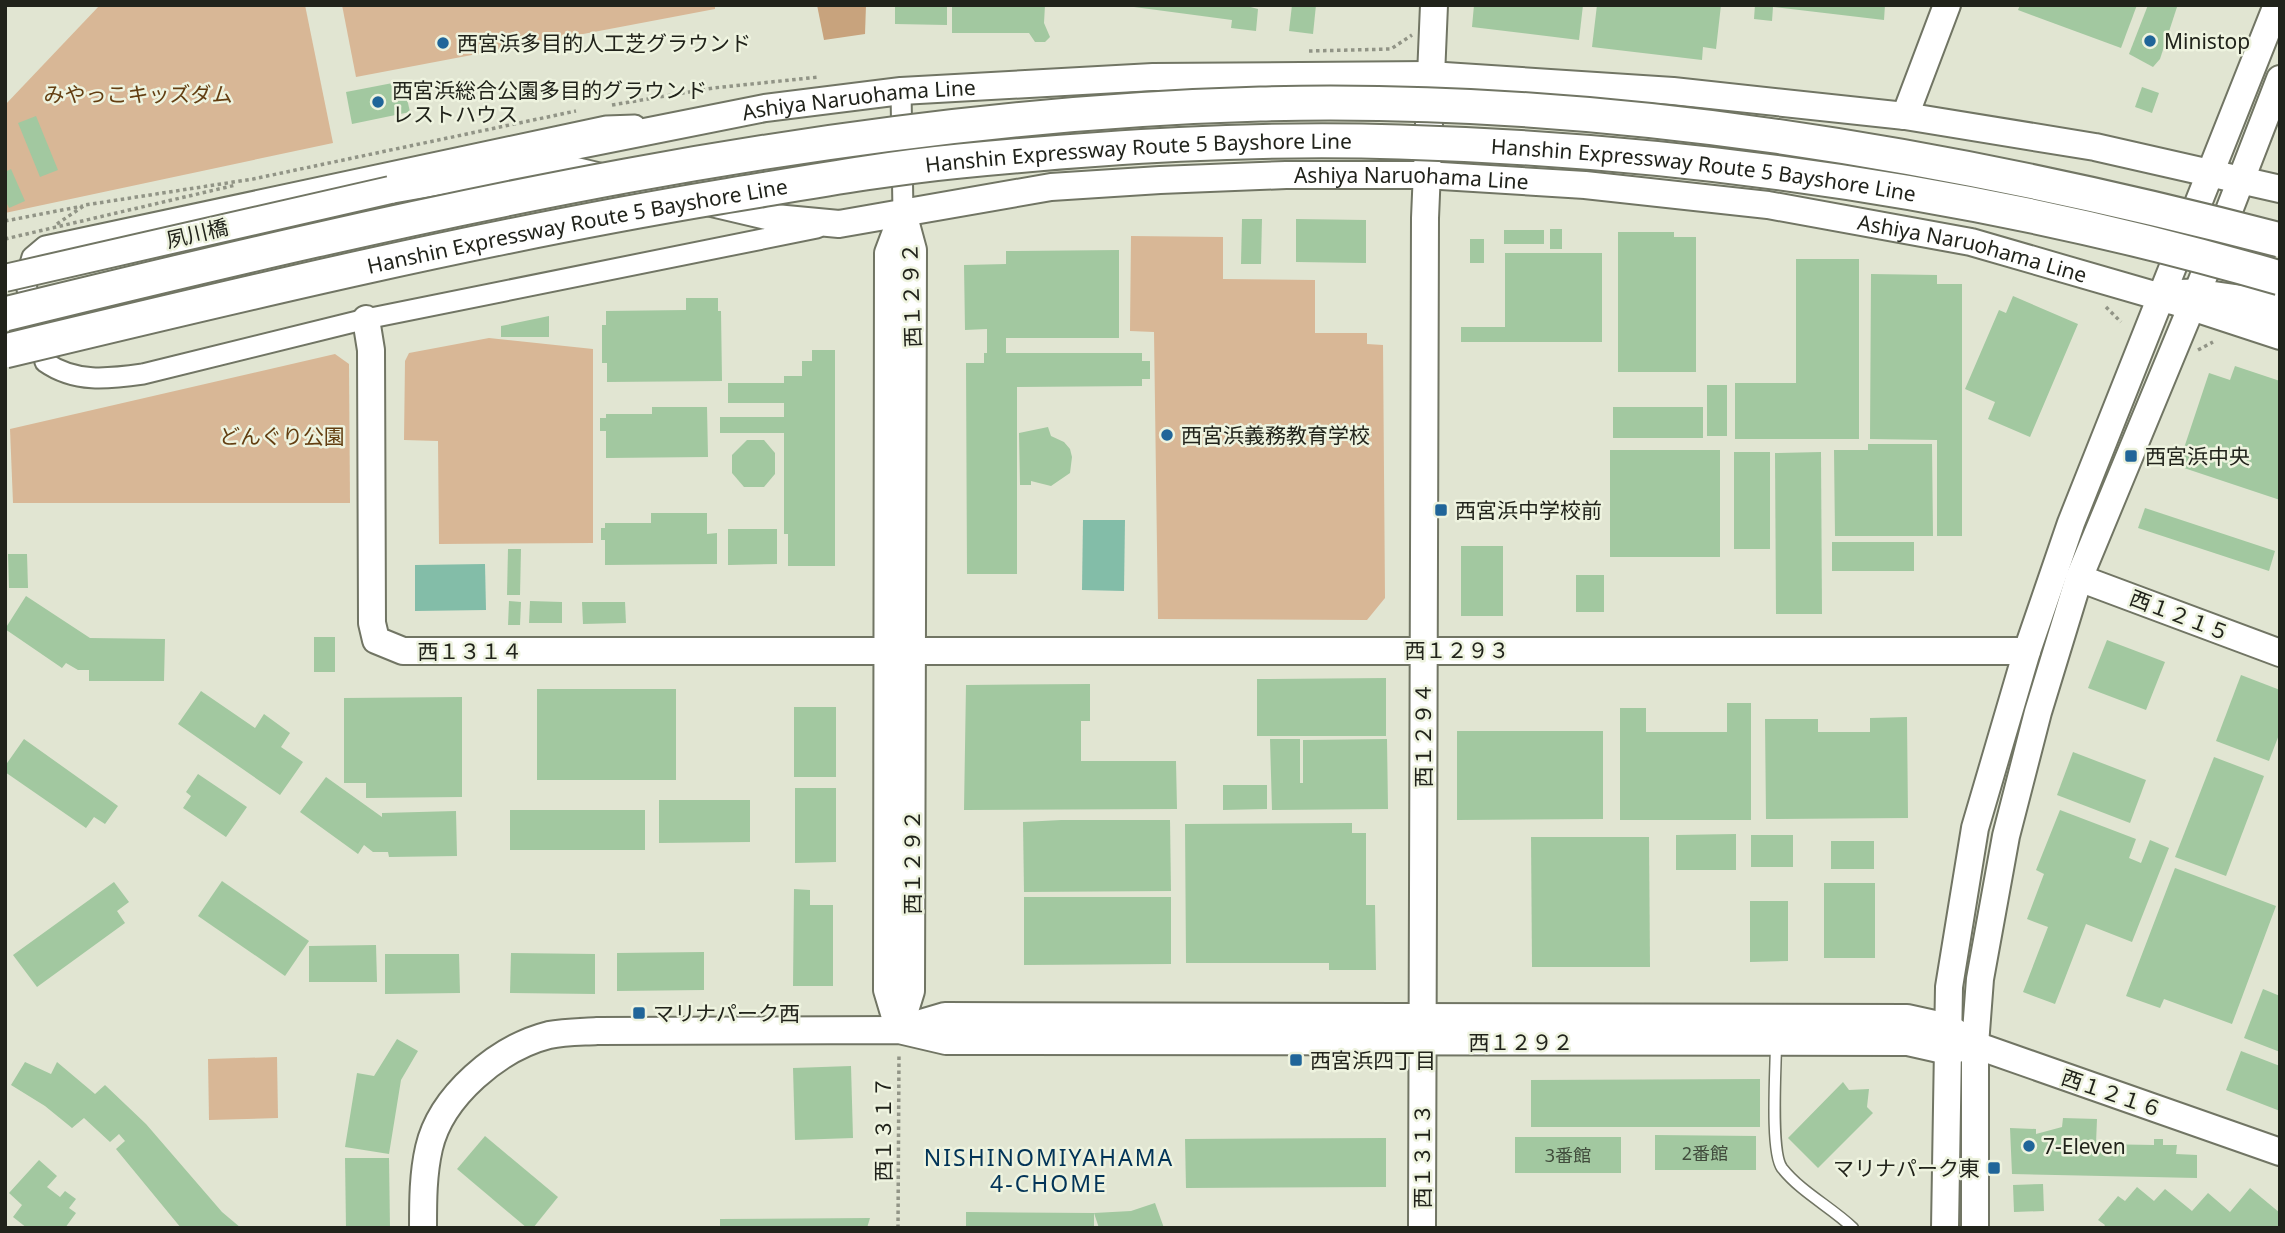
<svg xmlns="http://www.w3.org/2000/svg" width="2285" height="1233" font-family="'Noto Sans','Noto Sans JP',sans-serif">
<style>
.green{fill:#d8b796}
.forest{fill:#c8a37d}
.water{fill:#83bda8}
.building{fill:#a2c8a0}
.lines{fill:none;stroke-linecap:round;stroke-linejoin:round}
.lane-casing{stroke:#717564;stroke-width:13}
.street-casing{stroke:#717564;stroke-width:23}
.secondary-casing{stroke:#717564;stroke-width:30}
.highway-casing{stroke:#717564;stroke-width:37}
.path{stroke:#919486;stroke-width:3.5;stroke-dasharray:3.5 3.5;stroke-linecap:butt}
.lane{stroke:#fff;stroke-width:10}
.street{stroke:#fff;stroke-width:19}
.secondary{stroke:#fff;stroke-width:26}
.highway{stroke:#fff;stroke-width:33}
.secondary-bridge-casing{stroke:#717564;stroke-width:30;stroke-linecap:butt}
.highway-bridge-casing{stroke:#717564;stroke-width:37;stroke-linecap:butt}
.path-bridge{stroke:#919486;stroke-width:3.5;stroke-dasharray:3.5 3.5;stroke-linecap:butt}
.secondary-bridge{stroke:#fff;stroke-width:26}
.highway-bridge{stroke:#fff;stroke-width:33}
.poi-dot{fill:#206599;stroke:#eef3df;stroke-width:2.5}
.labels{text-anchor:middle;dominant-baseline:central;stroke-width:5;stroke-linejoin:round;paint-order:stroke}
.number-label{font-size:18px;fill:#414c3c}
.poi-label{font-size:21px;fill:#21231b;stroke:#eef3df;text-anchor:start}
.park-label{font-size:21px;fill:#633e11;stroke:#eef3df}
.street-label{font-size:21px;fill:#21231b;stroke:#eef3df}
.neighbourhood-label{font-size:23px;letter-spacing:2px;fill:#023458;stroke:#eef3df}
</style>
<rect width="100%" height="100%" fill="#e1e5d2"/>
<g class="green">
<path d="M100 5H305L333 143 5 213V105Z"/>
<path d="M342 5H715V9L356 77Z"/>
<path d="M1131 236 1223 237V279L1315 280V333H1367V344L1383 345 1385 598 1367 620 1158 619 1154 332 1130 331Z"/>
<path d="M489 338 593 349V543L439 544 438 441 404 440 405 361 409 353Z"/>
<path d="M335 354 349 364 350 503H13L10 429Z"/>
<path d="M277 1057 278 1118 209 1120 208 1059Z"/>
</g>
<path class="forest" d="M817 5H866L865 34 824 40Z"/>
<g class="water">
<path d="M1083 520H1125L1124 591 1082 590Z"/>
<path d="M485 564 486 610 415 611V565Z"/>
</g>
<g class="building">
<path d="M895 5H947V25L895 24Z"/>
<path d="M952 5H1045L1044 23 1050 37 1045 42H1035L1029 33H952Z"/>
<path d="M1119 5H1243L1258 9 1256 31 1231 28 1232 20Z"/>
<path d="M1292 5H1316L1313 34 1289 31Z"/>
<path d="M1474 5H1583L1579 40 1472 27Z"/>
<path d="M1597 5H1721L1716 49 1703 47 1702 60 1592 47Z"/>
<path d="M1755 5H1885L1884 20 1773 7 1772 21 1754 19Z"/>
<path d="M2020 5H2137L2121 48 2018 10Z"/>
<path d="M2148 5 2177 7 2160 59 2153 67 2129 54Z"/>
<path d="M403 81 410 112 352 124 346 92Z"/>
<path d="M2142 87 2159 93 2152 113 2135 107Z"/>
<path d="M36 116 58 170 40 177 18 123Z"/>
<path d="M11 169 25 201 9 208 5 200V172Z"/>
<path d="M1242 219H1262L1261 264H1241Z"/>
<path d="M1296 219 1366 220V263L1296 262Z"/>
<rect x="1550" y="229" width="12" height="20"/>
<rect x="1504" y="230" width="40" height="14"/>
<path d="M1618 232H1674V237H1696V372H1618Z"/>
<rect x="1470" y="239" width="14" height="24"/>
<path d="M1119 250V338H1006V353H1142V361H1150V379H1142V386L1017 387V574H967L966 363H984V353H987V329L965 330 964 265 1006 264V251Z"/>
<path d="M1505 253H1602V342H1461V327H1505Z"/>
<path d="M1796 259H1859V439H1735V383H1796Z"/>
<path d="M1871 274 1937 275V284H1962V536H1937V440L1870 439Z"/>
<path d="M2013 296 2078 324 2030 437 1988 419 1995 402 1965 389 1999 310 2006 313Z"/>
<path d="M686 298H718V311H721L722 381 607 382V363H602V325H606V311L686 310Z"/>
<path d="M549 316V337H501V326Z"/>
<path d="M812 350H835V566H788V534H784V433H720V417H784V403H728V383H784V376H802V361H812Z"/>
<path d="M2235 366 2280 381V500L2178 466 2209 373 2230 380Z"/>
<rect x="1707" y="385" width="20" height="51"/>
<path d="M652 407H707L708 457 606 458V431H600V418H606V414H652Z"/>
<rect x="1613" y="407" width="90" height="31"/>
<path d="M1048 427 1051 436 1064 442 1070 449 1072 457 1070 473 1051 486 1031 481V485H1020L1019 433Z"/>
<path d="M747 440H764L775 453V474L764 487H744L732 473V455Z"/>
<path d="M1868 444H1932L1933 536H1835L1834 450H1868Z"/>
<rect x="1610" y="450" width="110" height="107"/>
<rect x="1734" y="452" width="36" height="97"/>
<path d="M1821 452 1822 614H1776L1775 453Z"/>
<path d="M2145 508 2275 551 2269 571 2138 528Z"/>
<path d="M651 513H707V534L717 533V564L605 565V540H601V528H605V523H651Z"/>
<path d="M728 529H777V564L728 565Z"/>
<rect x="1832" y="542" width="82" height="29"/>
<rect x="1461" y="546" width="42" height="70"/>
<path d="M508 549H521L520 595H507Z"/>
<path d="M8 554H27L28 588H9Z"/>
<rect x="1576" y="575" width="28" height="37"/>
<path d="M26 596 90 638 165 639 164 681H89V670H78L66 663 62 668 5 629Z"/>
<path d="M509 601 521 602 520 625H508Z"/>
<path d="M530 601 562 602V623H529Z"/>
<path d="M582 602H625L626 623 583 624Z"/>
<rect x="314" y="637" width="21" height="35"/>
<path d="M2107 640 2165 662 2146 710 2088 688Z"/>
<path d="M2241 675 2280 690V732L2269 761 2216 741Z"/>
<path d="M1386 678V736H1257V679Z"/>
<path d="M1090 684V721H1081V761H1176L1177 809 964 810 966 685Z"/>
<rect x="537" y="689" width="139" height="91"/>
<path d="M201 691 255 728 264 714 290 733 281 747 303 762 280 795 178 724Z"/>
<path d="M462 697V797L366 798V783H344V698Z"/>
<path d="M1727 703H1751V820H1620V708H1646V732H1727Z"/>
<rect x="794" y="707" width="42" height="70"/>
<path d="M1907 717 1908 818 1766 819 1765 719H1818V732H1870V718Z"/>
<path d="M1457 731H1603V819L1457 820Z"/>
<path d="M24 739 118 806 105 824 94 817 86 828 5 772V766Z"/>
<path d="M1270 739H1300V783H1303V740L1387 739 1388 809 1272 810Z"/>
<path d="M2073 752 2146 780 2130 823 2057 795Z"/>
<path d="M2214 757 2264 776 2226 876 2175 857Z"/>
<path d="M198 774 247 807 226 837 183 808 191 796 186 792Z"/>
<path d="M326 777 382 817V813L456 811 457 856 389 857 388 852H373L364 845 358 854 300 812Z"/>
<path d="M1223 785H1267V809L1223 810Z"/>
<path d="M795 788H836V862L795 863Z"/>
<path d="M659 800H750V842L659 843Z"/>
<rect x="510" y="810" width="135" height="40"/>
<path d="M2060 810 2136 839 2129 858 2141 863 2150 840 2169 848 2132 942 2086 924 2055 1004 2023 992 2048 927 2027 919 2044 874 2036 870Z"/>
<path d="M1061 820H1170L1171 891 1024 892 1023 822Z"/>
<path d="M1352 823V833H1366V905H1375L1376 970H1329V963H1186L1185 824Z"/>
<path d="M1736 834V870H1676V835Z"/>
<rect x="1751" y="835" width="42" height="32"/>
<path d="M1531 837H1649L1650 967H1532Z"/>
<rect x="1831" y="841" width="43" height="28"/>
<path d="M2175 868 2276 906 2232 1024 2164 999 2160 1008 2126 996Z"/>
<path d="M222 881 309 941 285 976 198 916Z"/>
<path d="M114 882 129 902 117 911 125 923 37 987 13 955Z"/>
<rect x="1824" y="883" width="51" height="75"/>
<path d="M794 889 810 890V905H833V986H793Z"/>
<path d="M1024 897H1171V964L1024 965Z"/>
<path d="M1750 901H1788V961L1750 962Z"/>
<path d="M376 945 377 982H309V946Z"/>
<path d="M704 952V990L617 991V953Z"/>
<path d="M511 953 595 954V994L510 993Z"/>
<path d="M385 954H459L460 993 385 994Z"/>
<path d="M2263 989 2280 996V1052L2244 1038Z"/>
<path d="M397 1039 418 1051 401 1080 389 1154 345 1147 357 1073 374 1076Z"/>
<path d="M2241 1051 2280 1066V1111L2226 1090Z"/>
<path d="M25 1062 51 1074 57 1062 95 1094 105 1085 146 1124 222 1212 241 1228H181L116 1149 125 1141 119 1134 110 1142 84 1118 72 1128 45 1106 11 1085Z"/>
<path d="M851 1066 853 1138 795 1140 793 1068Z"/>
<path d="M1760 1079V1127H1531V1080Z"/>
<path d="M1843 1082 1849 1090 1869 1089 1867 1107 1873 1113 1818 1168 1788 1138Z"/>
<path d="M2063 1118 2097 1119 2096 1144 2154 1145V1139H2163V1145H2177L2176 1154 2197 1155V1178L2012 1174 2010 1128 2036 1129V1134L2062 1127Z"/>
<path d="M1655 1135 1756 1136V1170H1655Z"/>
<path d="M485 1136 558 1197 533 1228H527L457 1169Z"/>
<rect x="1515" y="1137" width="106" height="36"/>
<path d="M1386 1138V1187L1186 1188 1185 1139Z"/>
<path d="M345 1158H389L390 1228H346Z"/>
<path d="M39 1160 57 1176 47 1187 60 1197 65 1191 76 1199 69 1208 76 1213 65 1228H27L13 1217 22 1205 9 1193Z"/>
<path d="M2043 1184 2044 1211 2014 1212 2013 1185Z"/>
<path d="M2137 1187 2154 1201 2165 1189 2192 1211 2208 1193 2230 1212 2250 1188 2280 1213V1228H2103L2105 1225 2098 1220 2118 1196 2125 1201Z"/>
<path d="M1155 1203 1164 1228H1099L1094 1213 1131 1211Z"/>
<path d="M966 1212 1094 1213V1228H966Z"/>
<path d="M870 1218 867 1228H720V1219Z"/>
</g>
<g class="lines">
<g class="lane-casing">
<path id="lane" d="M1776 1043C1776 1066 1770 1152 1782 1168 1801 1192 1831 1207 1853 1228"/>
</g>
<g class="street-casing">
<g id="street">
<path d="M901 91 903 213"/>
<path d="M635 125 606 126 45 246 32 257 25 281 45 362C75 383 108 379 143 374L366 319 817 228"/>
</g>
</g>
<g class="secondary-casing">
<g id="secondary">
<path d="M1905 116 1947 5"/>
<path id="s1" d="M524 156 765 108 901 91 1153 77 1429 75 1673 91 1905 116 2095 147 2280 189"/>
<path id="s2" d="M390 190 542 163 775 218 839 224 1051 187 1160 180 1286 175H1425L1585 185 1768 205 1971 242 2161 297 2280 336"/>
<path d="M366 319 371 350 372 623 376 640 403 651H2027"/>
<path d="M2079 578 2280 653"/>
<path d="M901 1029 945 1016 1907 1018 1948 1027 1975 1045 2280 1152"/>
<path d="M899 1030 887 990 888 253 903 213"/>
<path d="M899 1030 911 991 913 250 903 213"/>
<path d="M423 1228C423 1201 423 1174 429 1148 441 1096 498 1048 549 1035 564 1032 581 1032 597 1031L899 1030 946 1041 1908 1042 1948 1051 1975 1045"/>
<path d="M1422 1228 1425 218 1434 5"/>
<path d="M1945 1228 1949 987 1975 828 2027 651 2071 523 2277 5"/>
<path d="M1975 1228V1045L1980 979 2006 836 2038 712 2079 578 2196 296 2280 79"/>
</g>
</g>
<g class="highway-casing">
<path id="highway" d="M2161 297 2196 296 2280 308"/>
</g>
<g class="path">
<path d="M1309 51 1391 49 1412 35"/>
<path d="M612 105 713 88 819 77"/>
<path d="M5 221 83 206"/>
<path d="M57 224 85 205 253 179 576 111"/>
<path d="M2106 307 2121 322"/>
<path d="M2198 350 2213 342"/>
<path d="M898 1228 899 1053"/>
</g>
<use href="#lane" class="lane"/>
<use href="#street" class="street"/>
<use href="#secondary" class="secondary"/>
<use href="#highway" class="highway"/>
<g class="secondary-bridge-casing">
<path id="secondary-bridge" d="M5 278 390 190"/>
</g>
<g class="highway-bridge-casing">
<g id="highway-bridge">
<path d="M5 314C418 213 833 116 1260 104 1605 95 1947 153 2280 240"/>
<path id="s3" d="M5 351C242 294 479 237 719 197 799 184 879 169 960 161 1105 147 1254 137 1400 142 1696 151 1995 195 2280 278"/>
</g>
</g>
<path class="path-bridge" d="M5 239 236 185"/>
<use href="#secondary-bridge" class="secondary-bridge"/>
<use href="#highway-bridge" class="highway-bridge"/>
</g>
<g class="poi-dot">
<circle cx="2150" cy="41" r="7"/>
<circle cx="443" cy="43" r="7"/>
<circle cx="378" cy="102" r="7"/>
<circle cx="1167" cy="435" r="7"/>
<rect x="2124" y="449" width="14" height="14" rx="3.5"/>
<rect x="1434" y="503" width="14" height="14" rx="3.5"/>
<rect x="632" y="1006" width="14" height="14" rx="3.5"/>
<rect x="1289" y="1053" width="14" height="14" rx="3.5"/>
<circle cx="2029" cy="1146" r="7"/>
<rect x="1987" y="1161" width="14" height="14" rx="3.5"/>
</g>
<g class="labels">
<g class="number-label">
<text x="1705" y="1153">2番館</text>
<text x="1568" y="1155">3番館</text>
</g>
<g class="poi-label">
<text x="2164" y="41">Ministop</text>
<text x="457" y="43">西宮浜多目的人工芝グラウンド</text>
<text x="392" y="90">西宮浜総合公園多目的グラウンド<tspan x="392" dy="24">レストハウス</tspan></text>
<text x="1181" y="435">西宮浜義務教育学校</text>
<text x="2145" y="456">西宮浜中央</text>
<text x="1455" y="510">西宮浜中学校前</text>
<text x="653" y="1013">マリナパーク西</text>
<text x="1310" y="1060">西宮浜四丁目</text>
<text x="2043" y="1146">7-Eleven</text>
<text x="1980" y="1168" text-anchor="end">マリナパーク東</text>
</g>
<g class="park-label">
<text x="138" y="94">みやっこキッズダム</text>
<text x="282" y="436">どんぐり公園</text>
</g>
<g class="street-label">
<text stroke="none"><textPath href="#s1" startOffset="340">Ashiya Naruohama Line</textPath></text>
<text stroke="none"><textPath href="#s3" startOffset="1153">Hanshin Expressway Route 5 Bayshore Line</textPath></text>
<text stroke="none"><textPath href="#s3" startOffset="1720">Hanshin Expressway Route 5 Bayshore Line</textPath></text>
<text stroke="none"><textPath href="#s2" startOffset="1034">Ashiya Naruohama Line</textPath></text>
<text stroke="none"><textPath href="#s3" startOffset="586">Hanshin Expressway Route 5 Bayshore Line</textPath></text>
<text transform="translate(197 233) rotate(-13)">夙川橋</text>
<text stroke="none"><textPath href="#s2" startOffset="1601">Ashiya Naruohama Line</textPath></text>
<text transform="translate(911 295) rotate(-92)">西１２９２</text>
<text transform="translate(2180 615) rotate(21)">西１２１５</text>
<text x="1457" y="650">西１２９３</text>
<text x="470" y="651">西１３１４</text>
<text transform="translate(1423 735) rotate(-90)">西１２９４</text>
<text transform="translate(912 862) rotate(-90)">西１２９２</text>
<text x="1521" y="1042">西１２９２</text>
<text transform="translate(2112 1093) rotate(19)">西１２１６</text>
<text transform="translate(883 1129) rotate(-90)">西１３１７</text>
<text transform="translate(1422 1156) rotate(-90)">西１３１３</text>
</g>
<g class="neighbourhood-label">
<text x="1049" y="1157">NISHINOMIYAHAMA<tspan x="1049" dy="26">4-CHOME</tspan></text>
</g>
</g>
<rect width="2285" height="1233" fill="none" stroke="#21231b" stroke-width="14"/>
</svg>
